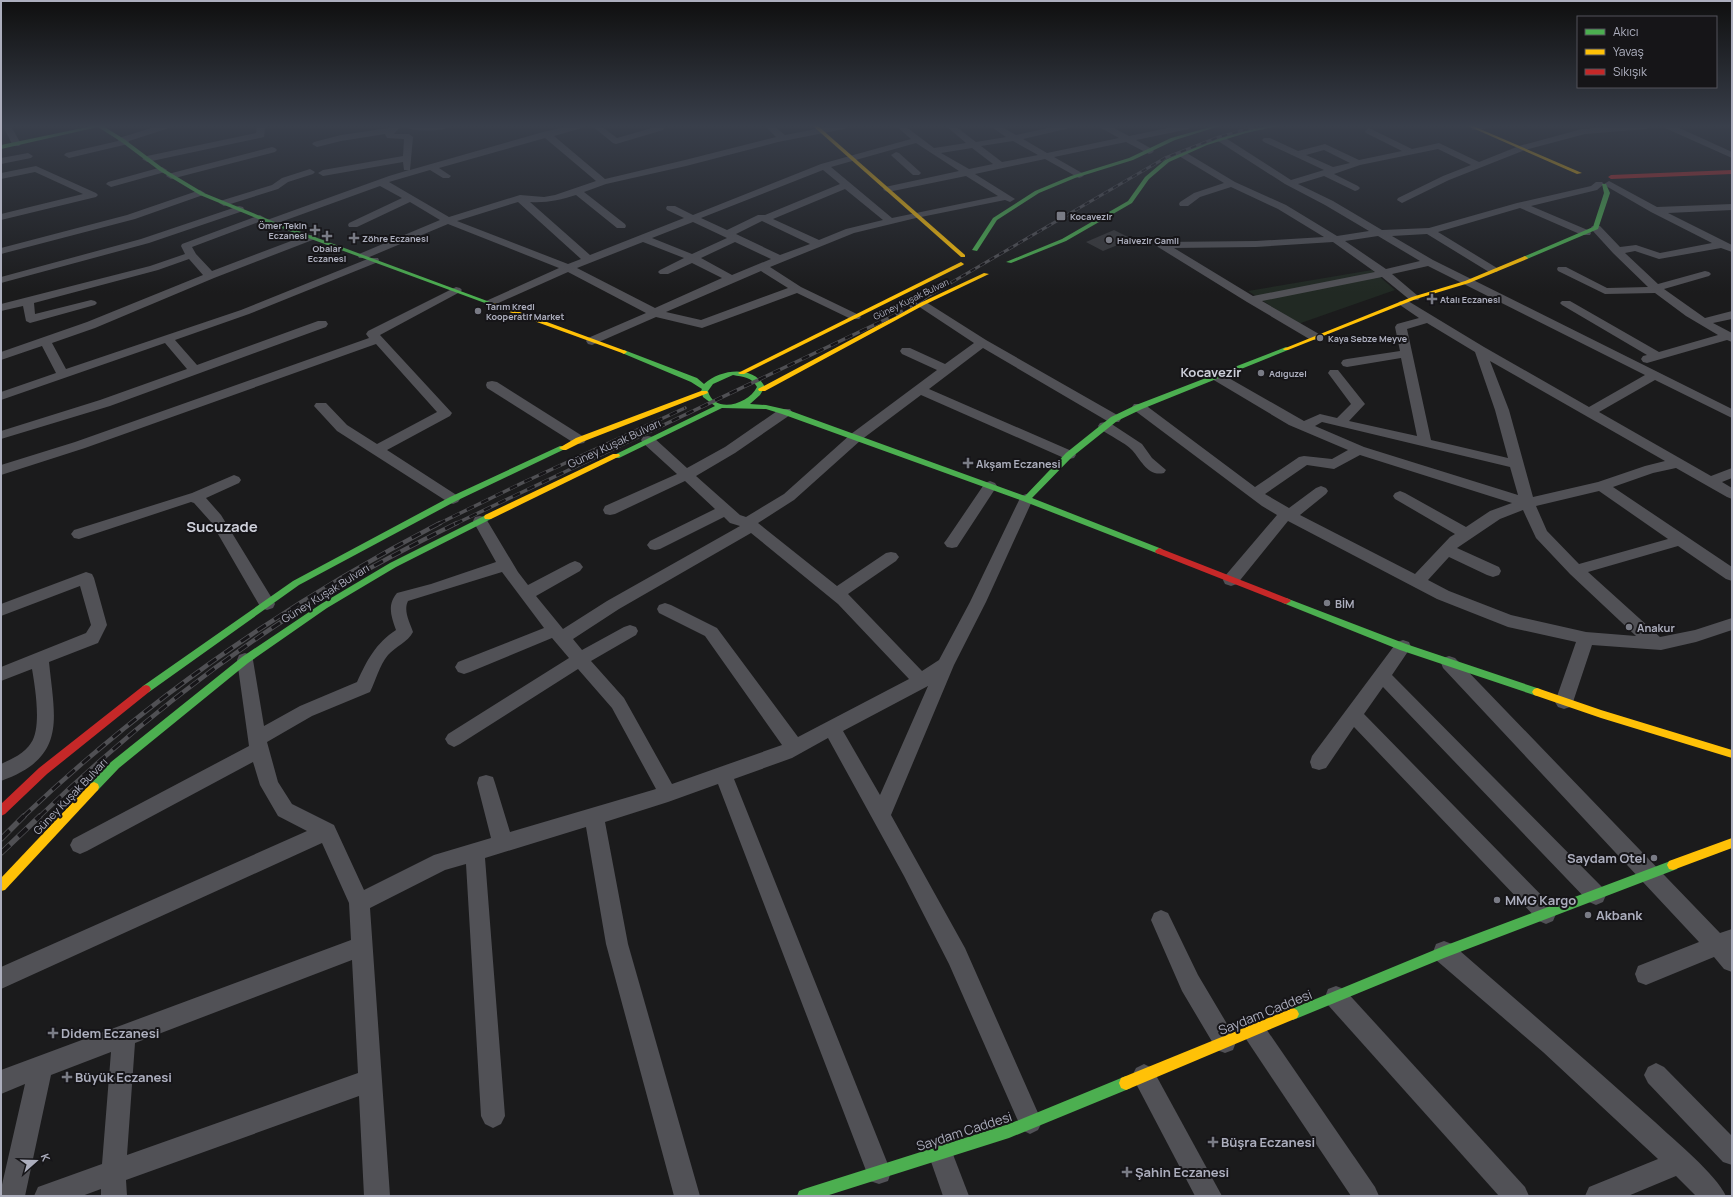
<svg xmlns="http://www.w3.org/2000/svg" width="1733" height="1197" font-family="Manrope,sans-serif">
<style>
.green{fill:#212923}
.building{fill:#38383a}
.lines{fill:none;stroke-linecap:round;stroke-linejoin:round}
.street{fill:#515156;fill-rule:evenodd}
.fast{fill:#4caf50;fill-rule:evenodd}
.slow{fill:#ffc107;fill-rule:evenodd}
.jam{fill:#c62828;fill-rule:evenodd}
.rail-far3-casing{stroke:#505054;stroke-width:3}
.rail-far2-casing{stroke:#505054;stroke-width:3.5}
.rail-far1-casing{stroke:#505054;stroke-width:4.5}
.rail-casing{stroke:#505054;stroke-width:5.5}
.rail-far3{stroke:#161518;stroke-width:2;stroke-dasharray:5.5;stroke-linecap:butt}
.rail-far2{stroke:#161518;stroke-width:2.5;stroke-dasharray:8;stroke-linecap:butt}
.rail-far1{stroke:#161518;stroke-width:3;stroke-dasharray:10;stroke-linecap:butt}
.rail{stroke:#161518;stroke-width:4;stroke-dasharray:12;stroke-linecap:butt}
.poi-dot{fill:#797b85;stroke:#161518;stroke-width:1.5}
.labels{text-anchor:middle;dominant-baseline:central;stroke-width:4;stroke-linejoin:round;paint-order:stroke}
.far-poi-label{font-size:9px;font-weight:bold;fill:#acaebd;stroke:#161518;text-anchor:start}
.far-street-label{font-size:9px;fill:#acaebd;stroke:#161518}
.street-label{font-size:11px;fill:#acaebd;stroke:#161518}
.poi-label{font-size:11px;font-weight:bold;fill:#acaebd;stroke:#161518;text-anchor:start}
.far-district-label{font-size:13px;font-weight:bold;fill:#cdcfd9;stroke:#161518}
.near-poi-label{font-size:13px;font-weight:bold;fill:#acaebd;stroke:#161518;text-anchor:start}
.near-street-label{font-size:13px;fill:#acaebd;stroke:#161518}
.district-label{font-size:15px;font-weight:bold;fill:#cdcfd9;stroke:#161518}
</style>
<rect width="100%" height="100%" fill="#1b1b1c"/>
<path class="green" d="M1372 270 1395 290 1298 324 1248 291Z"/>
<path class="building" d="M1114 230 1132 239 1103 251 1086 242Z"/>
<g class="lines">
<g class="street">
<path d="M3 126H11L21 144 19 146H13Z"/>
<path d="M158 126H170L169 128 129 141 128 144 69 158 64 155 66 153 118 141 119 138Z"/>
<path d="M257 126H268L265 128 264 137 147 162 142 159 147 156 256 133Z"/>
<path d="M392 126 400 127 394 134H409L413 137 410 170 543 132 570 126H583L582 128 554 136 605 179 685 160 776 137 765 126H774L785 135 832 126H848L844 129 778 142 686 166 606 184 584 192 625 224 626 226 625 228H617L576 195C560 200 547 203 530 202L590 255 684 218 667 210 666 208 667 206H675L693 215 821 164 911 139 896 126H905L934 148 966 143 946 126H955L976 142 1006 137 990 126H1000L1016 135 1057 126H1071L1070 128 1023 139 1047 153 1119 138 1101 128 1100 126H1110L1129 136 1178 126H1193L1189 129 1136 140 1152 149 1154 151 1152 153 1149 154 1126 142 1054 157 1082 173 1084 175 1082 177 1079 178 1045 159 975 174 1015 199 1010 202 1005 200 916 218 854 233 770 267 801 287 859 315 861 317 859 319H851L797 293 702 328 656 317 592 345 588 344 586 341 588 338 646 313 568 272 494 305H486L484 303 486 301 559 268 448 224 367 258H359L358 256 359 254 440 220 410 202 357 227H349L348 225 349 223 402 198 380 186 275 224H267L266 222 267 220 389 176 409 170H404L403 162 323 176 318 173 323 170 403 156 404 139 387 138 385 134 341 141 317 147 312 144 314 142 341 135 389 128ZM545 138 596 181 555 195 544 197 520 195 449 217 389 182 430 170 443 178H449L451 176 439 168ZM1013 141 1038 155 1002 162 981 146ZM916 143 959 171 885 187 883 189 885 191 888 192 966 176 998 196 892 218 831 167ZM972 148 993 164 969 169 941 153ZM823 170 840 184 765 215H758L727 230 701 218ZM845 189 883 220 846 229 819 240 773 219ZM518 202 581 259 568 264 457 221ZM762 221 810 244 780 255 736 234ZM693 222 727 238 692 254 652 238ZM643 242 684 258 660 270 658 272 660 274H668L692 263 722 278 655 308 577 268ZM735 242 771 259 732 275 701 258ZM761 271 788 288 701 320 666 312Z"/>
<path d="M404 126H451C445 132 409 132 404 126Z"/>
<path d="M592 126H601L617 138 659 126H663L664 128 663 130 616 144 613 143Z"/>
<path d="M1472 126H1491L1490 128 1472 130 1471 128Z"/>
<path d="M1618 126H1650L1646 129 1585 134 1525 150 1449 180 1402 203 1397 200 1398 198 1443 176 1471 165 1438 149 1360 165 1334 174 1358 186 1360 188 1358 190 1355 191 1324 176 1298 184 1333 201 1382 230 1429 228 1517 203 1591 186 1596 182H1602L1604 184 1597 190 1531 206 1590 231 1591 233 1590 235H1582L1520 208 1438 232 1497 268 1498 270 1497 272H1489L1427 234 1392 236 1433 260 1732 409V418L1655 380 1599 412 1711 476 1732 468V478L1722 482 1732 488V499L1727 497 1676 468 1653 473 1613 487 1732 567V581L1726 579 1678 546 1588 572 1660 637 1695 630 1732 618V630L1696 642 1661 650 1592 645 1573 702 1570 707 1564 709 1558 707 1555 702 1576 642 1508 627 1437 599 1288 521 1237 584 1231 586 1225 584 1223 580 1225 576 1277 515 1262 506 1134 410 1132 407 1134 404H1144L1255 487 1299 457 1304 456 1332 459 1348 450 1289 425 1212 379 1210 376 1212 373H1220L1304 421 1320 414 1337 418 1351 404 1328 373 1330 370H1338L1365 404 1349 421 1417 436 1401 358 1347 367 1343 366 1341 363 1343 360 1347 359 1400 351 1395 327 1397 324 1419 318 1400 305 1398 303 1400 301H1408L1484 347 1589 407 1645 375 1428 266 1392 274 1418 296 1420 298 1418 300H1410L1382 277 1262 301 1319 334 1321 337 1319 340H1311L1247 302 1158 247 1157 245 1158 243 1162 242 1256 241 1324 237 1278 209 1231 187 1200 197 1188 206H1180L1179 204 1180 202 1194 193 1224 183 1179 156 1177 154 1179 152H1185L1235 182 1286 205 1337 236 1369 231 1325 205 1285 184 1218 141 1217 139 1218 137H1224L1291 180 1324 170 1264 142 1262 140 1264 138H1270L1298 151 1325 144 1359 160 1402 151 1366 133 1365 131 1369 128 1412 149 1439 143 1479 162 1519 146 1582 129ZM1324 150 1350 163 1333 167 1306 155ZM1378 236 1420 261 1386 269 1345 241ZM1333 242 1375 272 1253 296 1174 248 1256 247ZM1427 323 1475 352 1495 410 1508 458 1431 440 1407 329ZM1490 361 1665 461 1645 466 1598 482 1533 497 1509 410ZM1322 422 1510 467 1518 495 1364 447 1315 426ZM1360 455 1512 503 1490 511 1466 527 1405 493 1400 491 1395 493 1393 496 1395 499 1455 534 1450 537 1415 574 1300 515 1326 494 1328 491 1326 488 1321 486 1316 488 1289 508 1265 494 1307 465 1334 469ZM1599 491 1668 539 1579 564 1547 531 1536 506ZM1523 510 1536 538 1570 574 1636 636 1586 632 1511 615 1449 591 1428 580 1449 557 1487 575 1493 577 1499 575 1501 571 1499 567 1457 548 1500 519Z"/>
<path d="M1664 126H1675L1732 152V158L1665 128Z"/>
<path d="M272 147 275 148 277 150 275 152 171 179 166 176 168 174Z"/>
<path d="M896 152 899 153 919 171 921 173 919 175H913L893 157 891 155Z"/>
<path d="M28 153 33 156 31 158 1 164V158Z"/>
<path d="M36 166 96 193 98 195 96 197 1 220V214L83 194 35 172 1 179V173Z"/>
<path d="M162 167 167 170 165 172 111 187 106 184 108 182Z"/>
<path d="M310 169 315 172 313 174 288 182 278 189 224 206 219 203 220 201 272 185 282 178Z"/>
<path d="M1609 181 1657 207 1732 204V210L1668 213 1732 245V252L1721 248 1659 259 1635 251 1625 253 1658 284 1705 271 1709 272 1711 274 1709 276 1664 289 1705 318 1732 311V319L1713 323 1732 333V342L1727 340 1647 363 1643 362 1641 359 1643 356 1647 355 1562 305 1560 303 1562 301H1570L1659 352 1718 335 1686 316 1655 293 1605 294 1558 271 1557 269 1558 267H1566L1607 288 1648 287 1613 253 1592 230 1591 228 1592 226H1600L1620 247 1636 245 1660 253 1712 243 1651 212 1606 186 1604 184Z"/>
<path d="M200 190 205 193 203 195 135 219 1 254V248L127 215Z"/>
<path d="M239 206 243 207 244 209 243 211 149 243 1 283V277L141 239Z"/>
<path d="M260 215 265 218 264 220 192 247 196 254 212 271 307 235H315L316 237 315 239 214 278 95 328 52 343 66 369 241 310 370 258H378L379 260 378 262 249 314 175 340 197 365 318 321H326L328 324 326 327 110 406 1 439V431L100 400 187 369 165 343 1 400V392L56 373 42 346 1 360V352L87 322 203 275 189 259 158 270 34 303 35 314 91 300 95 301 97 303 95 305 30 323 26 321 23 306 1 311V304L150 266 185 254 181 246 182 244Z"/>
<path d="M456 287 460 288 462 290 460 292 380 335 452 413 450 416 387 450 458 496 460 499 458 502 453 504 448 502 337 431 314 406 316 403H326L347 425 377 444 437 412 376 344 85 448 1 475V465L75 442 369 338 366 334 368 331Z"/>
<path d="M922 301 926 302 986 340 1119 416 1121 419 1119 422H1109L983 348 929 389 1074 452 1076 455 1074 458 1069 459 1064 458 921 395 861 440 794 500 758 523 837 586 886 553 891 552 896 553 899 557 896 561 848 594 922 671 939 660 970 602 1021 496 1026 494 1031 496 1033 499 986 602 954 665 891 815 965 948 1042 1122 1038 1130 1030 1134 1022 1130 949 964 904 876 828 738 792 758 734 779 891 1172 888 1181 879 1184 870 1181 718 784 668 802 605 822 628 944 700 1196H674L606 944 586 827 485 858 505 1116 501 1124 493 1128 485 1124 481 1116 466 864 445 870 370 908 390 1196H364L359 1096 126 1180 127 1196H101V1189L82 1196H34L38 1187 102 1164 111 1052 51 1075 25 1196H1V1189L25 1084 1 1094V1070L351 940 349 903 322 843 1 989V967L307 831 278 816 260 785 253 762 87 851 80 854 73 851 70 845 73 839 249 746 237 660 239 655 245 653 251 655 253 660 264 726 300 706 357 682C367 660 376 643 396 630 391 616 387 605 397 593L431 584 496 562 473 521 475 517 480 516 485 517 518 572 528 585 570 563 575 561 580 563 583 567 580 571 536 596 563 629 607 601 740 526 730 523 724 517 660 549 655 550 650 549 647 545 650 541 715 509 685 481 615 514 610 515 605 514 603 510 605 506 677 474 643 443 641 440 643 437 648 436 653 437 687 468 725 447 780 409H790L792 412 790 415 735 453 696 476 740 515 746 517 784 494 851 434 937 370 902 354 900 351 902 348H910L945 364 974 343 918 306 916 304 918 302ZM751 533 838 604 909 679 798 737 717 628 671 605 665 603 659 605 657 609 659 613 705 636 782 745 672 784 624 698 591 661 636 635 638 631 636 627 630 625 624 627 582 650 573 639 619 609ZM502 572 544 628 458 662 455 667 458 672 464 674 470 672 552 638 569 658 448 734 445 739 448 744 454 747 460 744 578 669 612 708 656 789 510 832 495 783 493 777 486 775 479 777 477 783 491 838 434 855 364 890 334 825 292 804 278 782 267 742 312 716 370 692C376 680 379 666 388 655 395 647 408 642 413 632 410 623 403 611 408 601ZM928 686 880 795 843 731ZM352 960 358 1073 127 1155 135 1043Z"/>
<path d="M492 381 497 382 584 437 586 440 584 443 579 444 574 443 487 388 486 385 487 382Z"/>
<path d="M1105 422 1110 423 1142 444 1152 458 1166 470 1164 473C1148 477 1141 460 1132 450 1124 442 1110 436 1100 429L1098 426 1100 423Z"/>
<path d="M234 475 239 477 241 480 239 483 206 498 221 515 273 600 275 604 273 608 267 610 261 608 211 522 194 503 191 502 79 539 74 538 71 534 74 530 192 493Z"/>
<path d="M990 481 995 483 997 486 957 547 952 548 947 547 944 543 947 539 985 483Z"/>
<path d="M86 572 92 574 94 578 107 625 98 643 49 662C55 720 67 757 1 781V764C12 759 25 753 31 743 42 727 35 687 32 669L1 681V667L86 633 91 625 80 586 1 616V604Z"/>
<path d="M1403 640 1409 642 1411 647 1392 675 1603 888 1606 895 1603 902 1596 905 1589 902 1383 687 1364 714 1553 907 1556 914 1553 921 1546 924 1539 921 1354 727 1326 768 1319 770 1312 768 1310 762 1312 756 1397 642Z"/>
<path d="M1449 656 1455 658 1720 933 1732 929V972L1724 969 1714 957 1646 985 1638 982 1635 974 1638 966 1699 942 1443 668 1441 663 1443 658Z"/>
<path d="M1161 910 1168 913 1198 975 1233 1034 1236 1042 1233 1050 1225 1053 1217 1050 1182 991 1151 920 1154 913Z"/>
<path d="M1444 941 1452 944C1520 1003 1588 1062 1655 1122 1674 1140 1716 1174 1726 1196H1696L1676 1176 1628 1196H1585L1589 1187 1658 1159 1543 1052 1436 960 1433 952 1436 944Z"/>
<path d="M1336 986 1344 989 1525 1187 1529 1196H1499L1328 1005 1325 997 1328 989Z"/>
<path d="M1254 1020 1262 1023 1375 1187 1379 1196H1351L1246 1039 1243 1031 1246 1023Z"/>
<path d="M1656 1063 1664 1067 1732 1136V1165L1723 1162 1648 1083 1644 1075 1648 1067Z"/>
<path d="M1144 1064 1152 1068 1222 1196H1195L1132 1076 1136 1068Z"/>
<path d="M940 1141 949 1144 969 1196H943L928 1153 931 1144Z"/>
</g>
<g class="fast">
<path d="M92 126H103L124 139 164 169 204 193 277 223 498 305 493 306 273 225 200 195 160 171 120 141 98 127 1 149V145Z"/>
<path d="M1214 126H1220L1175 140 1133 160 1075 178 1039 193 997 220 977 251 972 250 993 218 1035 191 1071 176 1129 158 1171 138Z"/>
<path d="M1270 126H1278L1246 133 1207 145 1169 162 1149 179 1132 203 1066 241 1011 263 1006 262 1062 239 1128 201 1145 177 1165 160 1203 143 1243 131Z"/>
<path d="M1602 184H1606L1610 193 1598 229 1527 259H1523V257L1593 227 1604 193Z"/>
<path d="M1286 347 1288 348V350L1142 409 1117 421 1072 457 1032 498 1162 549 1163 551 1159 554 1023 501 782 414 766 409 722 408 619 458H613L612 456 715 406 703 397 701 391 702 389 691 382 622 353 621 352 624 350 697 378 704 384C721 369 753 365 765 387L760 395 750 404 766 405 788 410 1025 496 1066 453 1111 417 1136 405ZM733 375C743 377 752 377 757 387 748 405 714 414 708 391L713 384Z"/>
<path d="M560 446H563L567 448 456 501 299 585 149 692 146 693 143 692 141 689 143 686 293 581 450 497Z"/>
<path d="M488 514 491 515 492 517 491 519 396 567 327 608 248 663 119 768 98 790 94 792 90 790 89 787 90 784 111 762 242 657 321 604 390 563Z"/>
<path d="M1286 598 1406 644 1540 689 1542 692 1540 695 1537 696 1400 650 1283 603 1281 601Z"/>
<path d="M1673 860 1677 861 1679 865 1677 869 1444 958 1293 1020 1289 1018 1287 1014 1289 1010 1444 946Z"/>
<path d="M1126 1076 1131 1078 1133 1083 1131 1088 1009 1138 826 1196H797L799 1191 804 1189 1009 1124Z"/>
</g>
<g class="slow">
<path d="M813 126H818L965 255V257H961Z"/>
<path d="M1468 126H1473L1582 173 1577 174Z"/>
<path d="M1525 256 1528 258 1527 259 1469 283 1416 299 1288 350H1284L1283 349 1412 297 1465 281Z"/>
<path d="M961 262 964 264 963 265 744 374H740L738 373Z"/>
<path d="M984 273 989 274 924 305 765 391H759L758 389 920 303Z"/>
<path d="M495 303 626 351 627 352 624 354 622 353 493 306 492 305Z"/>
<path d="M701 391H707L708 393 582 442 566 450H563L559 448 576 438Z"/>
<path d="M613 454H619L620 456 491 519H485L484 517 485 515Z"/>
<path d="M1537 688 1601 710 1732 750V758L1601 718 1534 695 1532 692 1534 689Z"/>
<path d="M94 782 98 784 99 787 98 790 5 890 1 891V878L90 784Z"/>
<path d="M1732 838V848L1673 870 1669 869 1667 865 1669 861Z"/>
<path d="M1293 1008 1297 1010 1299 1014 1297 1018 1126 1090 1121 1088 1119 1083 1121 1078Z"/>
</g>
<g class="jam">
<path d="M1732 170V174L1611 179 1608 177 1611 175Z"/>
<path d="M1159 548 1289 599 1291 601 1286 604 1283 603 1156 553 1155 551Z"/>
<path d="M146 685 149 686 151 689 149 692 47 774 5 814 1 816V804L39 768 143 686Z"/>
</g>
<g class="rail-far3-casing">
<path id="rail-far3" d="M923 299 1165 158 1219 137 1259 126"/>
</g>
<g class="rail-far2-casing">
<g id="rail-far2">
<path d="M438 524 522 483 685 408"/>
<path d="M455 524 895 315 925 298"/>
</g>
</g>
<g class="rail-far1-casing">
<g id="rail-far1">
<path d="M23 817C147 699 288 602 440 523"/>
<path d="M39 817C119 740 207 669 301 609 351 577 404 549 457 523"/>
</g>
</g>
<g class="rail-casing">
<g id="rail">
<path d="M1 839 24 816"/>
<path d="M1 853 40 816"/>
</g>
</g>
<use href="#rail-far3" class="rail-far3"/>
<use href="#rail-far2" class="rail-far2"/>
<use href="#rail-far1" class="rail-far1"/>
<use href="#rail" class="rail"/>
</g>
<linearGradient id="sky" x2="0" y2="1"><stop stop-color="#0f0f0f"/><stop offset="0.43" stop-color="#393f4b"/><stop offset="1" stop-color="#393f4b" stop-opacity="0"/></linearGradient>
<rect width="1733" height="293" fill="url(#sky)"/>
<g class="poi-dot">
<rect x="1056" y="211" width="10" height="10" rx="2"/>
<path d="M313 224h4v4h4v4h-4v4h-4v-4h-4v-4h4z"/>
<path d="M325 230h4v4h4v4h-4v4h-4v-4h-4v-4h4z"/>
<path d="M352 232h4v4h4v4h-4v4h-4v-4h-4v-4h4z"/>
<circle cx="1109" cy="240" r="4"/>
<path d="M1430 293h4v4h4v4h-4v4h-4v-4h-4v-4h4z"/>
<circle cx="478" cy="311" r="4"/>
<circle cx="1320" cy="338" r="4"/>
<circle cx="1261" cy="373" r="4"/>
<path d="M966 457h4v4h4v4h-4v4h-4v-4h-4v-4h4z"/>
<circle cx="1327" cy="603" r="4"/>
<circle cx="1629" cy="627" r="4"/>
<circle cx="1654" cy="858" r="4"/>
<circle cx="1497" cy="900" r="4"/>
<circle cx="1588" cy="915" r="4"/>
<path d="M51 1027h4v4h4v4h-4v4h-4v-4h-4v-4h4z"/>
<path d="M65 1071h4v4h4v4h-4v4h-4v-4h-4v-4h4z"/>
<path d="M1211 1136h4v4h4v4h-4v4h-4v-4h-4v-4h4z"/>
<path d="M1125 1166h4v4h4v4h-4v4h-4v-4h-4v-4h4z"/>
</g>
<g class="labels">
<g class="far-poi-label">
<text x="1070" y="216">Kocavezir</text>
<text x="307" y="225" text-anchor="end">Ömer Tekin<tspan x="307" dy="10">Eczanesi</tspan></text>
<text x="362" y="238">Zöhre Eczanesi</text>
<text x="1117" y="240">Halvezir Camii</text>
<text x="327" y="248" text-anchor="middle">Obalar<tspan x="327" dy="10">Eczanesi</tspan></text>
<text x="1440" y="299">Atalı Eczanesi</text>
<text x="486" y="306">Tarım Kredi<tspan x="486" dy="10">Kooperatif Market</tspan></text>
<text x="1328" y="338">Kaya Sebze Meyve</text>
<text x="1269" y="373">Adıguzel</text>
</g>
<g class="far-street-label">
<text transform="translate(911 299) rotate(-26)">Güney Kuşak Bulvarı</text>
</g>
<g class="street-label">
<text transform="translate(614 443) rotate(-25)">Güney Kuşak Bulvarı</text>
<text transform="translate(325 593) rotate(-32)">Güney Kuşak Bulvarı</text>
<text transform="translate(70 796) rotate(-46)">Güney Kuşak Bulvarı</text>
</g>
<g class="poi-label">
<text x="976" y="463">Akşam Eczanesi</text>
<text x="1335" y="603">BİM</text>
<text x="1637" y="627">Anakur</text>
</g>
<g class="far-district-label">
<text x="1211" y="372">Kocavezir</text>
</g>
<g class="near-poi-label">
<text x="1646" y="858" text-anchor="end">Saydam Otel</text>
<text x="1505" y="900">MMG Kargo</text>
<text x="1596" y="915">Akbank</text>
<text x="61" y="1033">Didem Eczanesi</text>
<text x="75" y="1077">Büyük Eczanesi</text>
<text x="1221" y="1142">Büşra Eczanesi</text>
<text x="1135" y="1172">Şahin Eczanesi</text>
</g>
<g class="near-street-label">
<text transform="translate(1265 1012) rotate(-22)">Saydam Caddesi</text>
<text transform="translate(964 1131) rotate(-18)">Saydam Caddesi</text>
</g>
<g class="district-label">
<text x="222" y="526">Sucuzade</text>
</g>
</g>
<rect width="1733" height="1197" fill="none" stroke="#acaebd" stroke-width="4"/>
<rect x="1577" y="16" width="140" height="72" fill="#161518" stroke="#52525a"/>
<rect x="1585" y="29" width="20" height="6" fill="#4caf50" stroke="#52525a"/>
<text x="1613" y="36" font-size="12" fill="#acaebd">Akıcı</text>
<rect x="1585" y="49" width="20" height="6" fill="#ffc107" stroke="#52525a"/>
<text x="1613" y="56" font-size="12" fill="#acaebd">Yavaş</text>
<rect x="1585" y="69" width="20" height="6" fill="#c62828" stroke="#52525a"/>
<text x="1613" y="76" font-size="12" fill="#acaebd">Sıkışık</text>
<g transform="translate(36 1161) rotate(70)" stroke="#161518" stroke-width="3" paint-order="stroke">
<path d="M0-3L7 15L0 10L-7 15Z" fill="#acaebd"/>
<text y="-6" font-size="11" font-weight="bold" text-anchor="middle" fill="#acaebd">K</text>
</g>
</svg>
